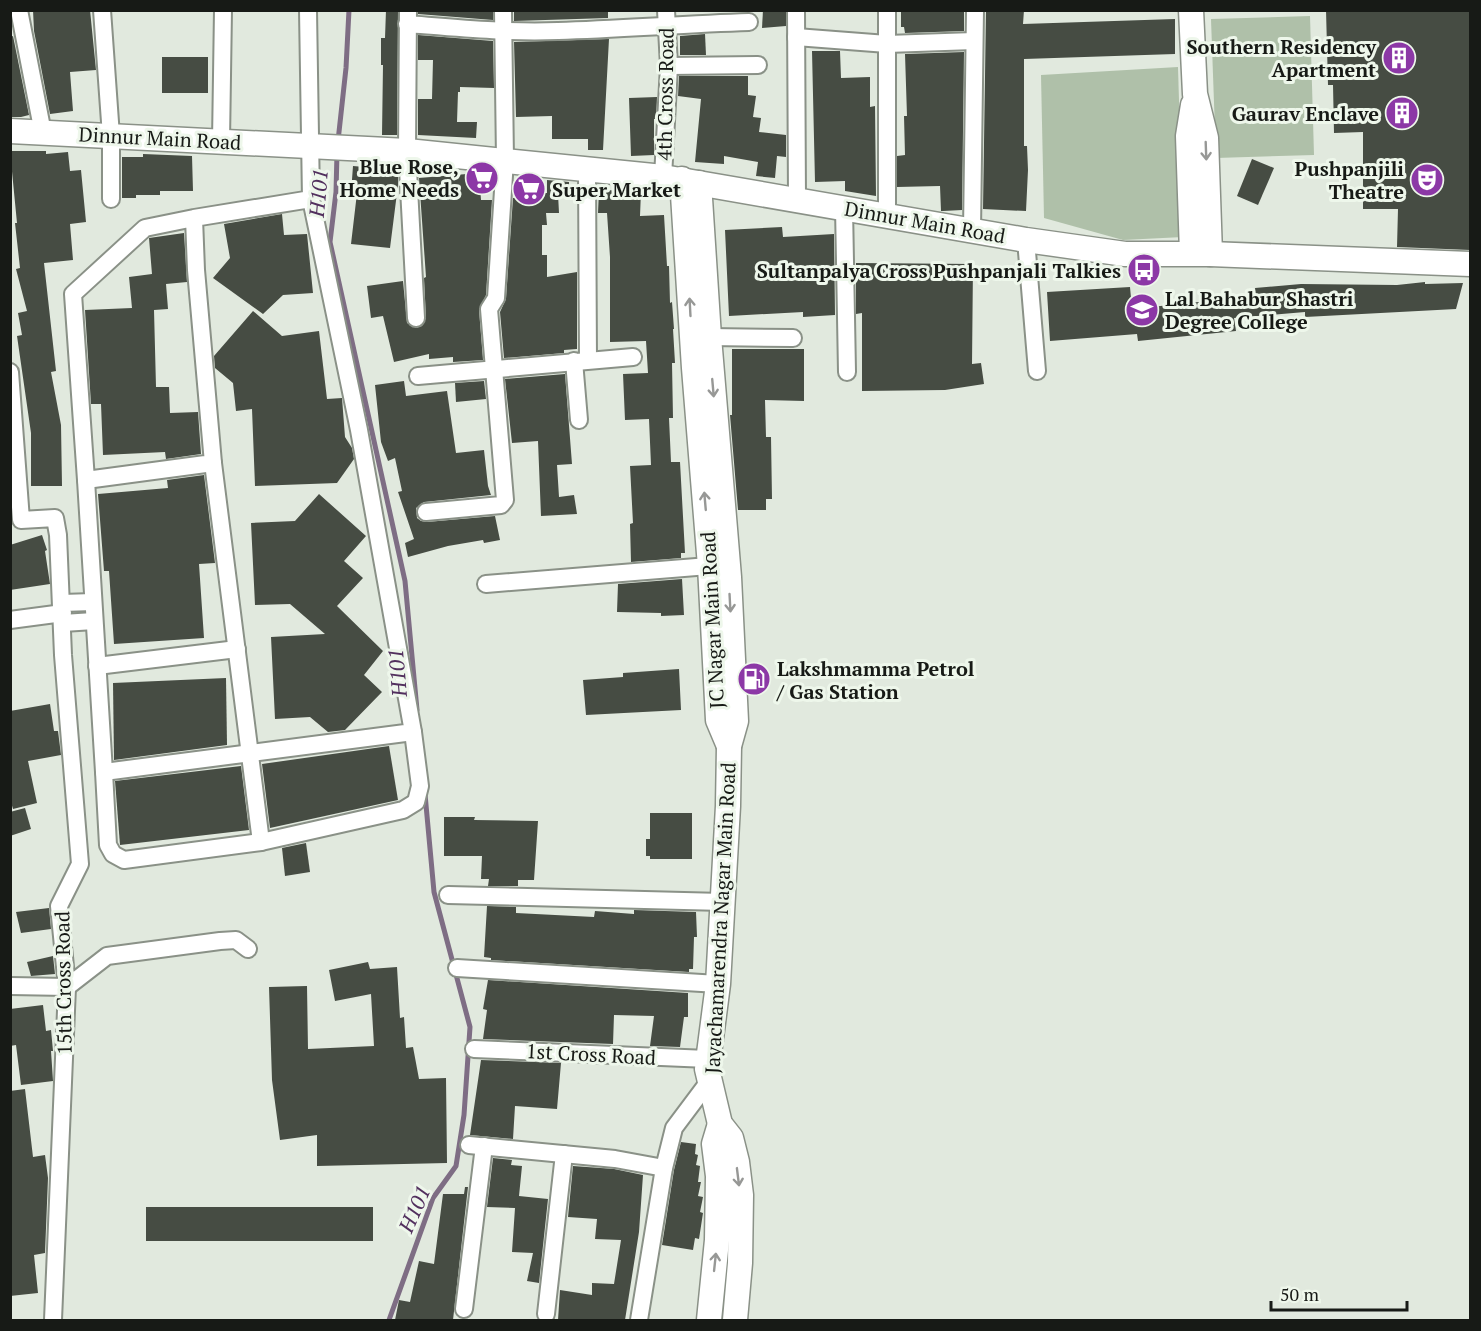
<svg xmlns="http://www.w3.org/2000/svg" width="1481" height="1331" font-family="'PT Serif',serif">
<style>
.green{fill:#afc0a9}
.lines{fill:none;stroke-linecap:round;stroke-linejoin:round}
.stream{stroke:#7e6d84;stroke-width:5}
.building{fill:#464c43}
.street-casing{stroke:#8a9187;stroke-width:20}
.secondary-casing{stroke:#8a9187;stroke-width:27}
.street{stroke:#fff;stroke-width:16}
.secondary{stroke:#fff;stroke-width:24}
.oneway{stroke:#979896}
.labels{text-anchor:middle;dominant-baseline:central;stroke-width:6;stroke-linejoin:round;paint-order:stroke}
.poi-label{font-size:20px;font-weight:bold;fill:#171a16;stroke:#eef7eb;text-anchor:end}
.street-label{font-size:20px;fill:#171a16;stroke:#eef7eb}
.water-label{font-size:21px;font-style:italic;fill:#52305e;stroke:#eef7eb}
</style>
<rect width="100%" height="100%" fill="#e1e9de"/>
<g class="green">
<path d="M1310 16 1314 155 1216 158 1211 19Z"/>
<path d="M1178 67 1183 237 1123 240 1044 218 1041 75Z"/>
</g>
<g class="lines">
<g class="stream">
<path d="M338 141 346 68 349 10"/>
<path d="M337 153 336 192 330 242 405 581 417 710"/>
<path d="M389 1320 433 1198 456 1166 464 1115 470 1027 434 892 425 794"/>
</g>
</g>
<g class="building">
<path d="M33 10H90L96 70 70 72 73 111 50 114 34 31Z"/>
<path d="M386 10H398L397 135H382L383 65H381V38H385Z"/>
<path d="M418 10H493V20L418 14Z"/>
<path d="M514 10H608V18L514 21Z"/>
<path d="M763 10H786V26L762 28Z"/>
<path d="M901 10H964V31L905 33 904 27H901Z"/>
<path d="M986 10H1024L1023 24 1175 19V54L1024 59V146H1027L1028 170 1026 211 983 209Z"/>
<path d="M1326 10H1470V250L1397 247 1398 209H1363V132L1334 133 1333 85H1328Z"/>
<path d="M705 34 706 55H680V36Z"/>
<path d="M418 35 493 41 494 88 460 87V92H458L457 122H477L476 138 418 135V99H432L433 60H418Z"/>
<path d="M13 36 29 115 21 117H10V37Z"/>
<path d="M609 39 603 150H588V139H552V116L516 117 514 42Z"/>
<path d="M812 51H840L841 78 870 77V107L875 106 876 196 845 191V181L815 182Z"/>
<path d="M964 52 962 210 943 211H941L940 186 897 187V156L905 155 904 116H907L905 54Z"/>
<rect x="162" y="57" width="46" height="36"/>
<path d="M679 76H748V95L756 96 753 117 761 118 759 132 786 135V157L777 156 775 178 756 176 758 162 724 156V164L695 162 701 99 678 96Z"/>
<path d="M657 97 656 119H654V155L631 156 629 98Z"/>
<path d="M10 151H46V154L68 152 70 171 81 170 86 222 70 224 73 260 44 263 56 371 51 372 61 425 62 486H31V433L17 336 22 335 18 313 27 311 16 269 20 268 15 223H17Z"/>
<path d="M143 154 192 156 193 191H160V195H136V198H122V157H143Z"/>
<path d="M1252 159 1274 168 1258 205 1237 196Z"/>
<path d="M353 166 398 170V185L390 248 351 244 357 193H351Z"/>
<path d="M479 173 481 200H492L486 295 479 310 483 360 453 362V357L429 359V354L394 362 383 316 371 318 367 286 403 281 407 323 416 328 422 326 426 318 424 278 426 277 419 178Z"/>
<path d="M547 180 569 182V193L558 194 559 213H546L547 225H542V255H547V277L577 272V349L564 350V353L504 358 500 312 506 299 513 198H515V194L547 193Z"/>
<path d="M599 190 641 191 640 216 664 215 667 266H669L670 303 672 302 674 329H673L675 363H672L673 418H669L671 462H680L685 553H681V558L631 562 630 524 633 523 630 466 651 465 649 419 625 420 623 374 648 373 646 341 610 342V257L607 213H598Z"/>
<path d="M282 214 284 235 307 234 313 293 283 295 263 314 213 278 230 258 224 224Z"/>
<path d="M782 227 783 237 834 234 835 315 803 317V312L729 316 725 230Z"/>
<path d="M184 233 187 282 166 284 168 309 154 310 156 387H169L170 413 198 412 201 454 166 459 165 452 103 455 101 404H91L85 310 132 308 129 277 152 274 149 238Z"/>
<path d="M856 263 973 264 972 364 981 363 984 384 945 390 862 391V313L856 314Z"/>
<path d="M1425 282V284L1463 283 1456 309 1305 317V312L1234 318 1236 331 1138 341 1137 334 1050 341 1047 292 1130 287 1131 298 1150 296 1151 307 1256 296 1255 288 1301 284 1397 285Z"/>
<path d="M253 311 282 336 319 331 327 399 342 398 345 437 352 448 354 459 337 483 255 486 252 409 236 411 233 383 215 368 214 356Z"/>
<path d="M732 349H804V401L765 400 766 437H771L772 499H766V510H738L730 415H732Z"/>
<path d="M565 374 572 464 557 465 559 497 574 495 577 514 541 516 538 441 512 443 505 379Z"/>
<path d="M404 381 406 396 447 391 456 453 484 450 488 486 491 495 424 502 416 508 417 518 421 521 427 522 495 516 500 540 484 543 483 540 448 546 408 557 405 543 414 539 398 492 402 491 395 458 388 461 381 442 375 385Z"/>
<path d="M484 381 486 399 456 402 455 383Z"/>
<path d="M204 475 215 563 199 564 204 638 114 644 109 571H104L98 494 168 488 167 480Z"/>
<path d="M319 494 366 536 344 561 363 578 337 606 383 651 364 675 382 692 345 730 328 732 310 717 275 719 271 637 325 634 290 604 255 605 251 523 295 521Z"/>
<path d="M42 535 47 550 45 551 50 584 10 590V545Z"/>
<path d="M682 579 684 615 661 616V613L617 612 618 584Z"/>
<path d="M679 669 681 710 586 715 583 680 623 677V673Z"/>
<path d="M226 678 227 745 114 760 113 683Z"/>
<path d="M50 704 54 731H58L61 755 28 761 37 803 13 809 10 799V711Z"/>
<path d="M389 746 398 800 270 828 262 764Z"/>
<path d="M241 766 249 830 120 845 115 781Z"/>
<path d="M25 808 31 829 10 836V812Z"/>
<path d="M650 813H692V859H650V856H646V839H650Z"/>
<path d="M444 817H475L474 820 538 821 534 880H518V886H488L489 879H481L482 856H444Z"/>
<path d="M306 843 310 872 285 876 282 848Z"/>
<path d="M487 906 516 907V913L594 917 595 911 634 914V910L696 912 697 937H694L693 969H689V972L491 960V958L484 957Z"/>
<path d="M49 908 51 929 21 933 16 912Z"/>
<path d="M53 956 55 974 31 976 27 962Z"/>
<path d="M368 962 370 969 397 967 400 1018 404 1017 406 1048 413 1047 419 1079 446 1078 447 1163 317 1166V1135L280 1140 272 1080 269 987 307 986 308 1049 374 1046 371 994 335 1001 329 970Z"/>
<path d="M488 980 688 993V1017H684L680 1047 650 1046 654 1016 614 1015 613 1044 483 1039 487 1010 483 1009Z"/>
<path d="M43 1005 46 1031 51 1030 53 1051H51L53 1081 21 1085 16 1045 10 1046V1009Z"/>
<path d="M481 1060 561 1063 557 1109 515 1106 513 1139 470 1135Z"/>
<path d="M25 1089 33 1157 45 1155 48 1178 45 1253 34 1255 38 1293 10 1296V1091Z"/>
<path d="M681 1142 696 1144 695 1154 698 1155 696 1165 700 1166 698 1182H701L698 1196 703 1197 700 1212 703 1213 699 1239 695 1238 693 1250 662 1245 674 1170Z"/>
<path d="M493 1158 512 1160 511 1165 522 1166 519 1196 548 1199 539 1283 527 1281 533 1253 512 1252 515 1208 487 1207Z"/>
<path d="M573 1166 614 1169 643 1175 639 1232 625 1320H558L560 1290 592 1295V1283L614 1284 621 1240 595 1239 597 1219 568 1217Z"/>
<path d="M465 1187H468L453 1320H395L399 1300 410 1302 419 1261 434 1264 443 1194H464Z"/>
<rect x="146" y="1207" width="227" height="34"/>
</g>
<g class="lines">
<g class="street-casing">
<g id="street">
<path d="M19 10 43 133"/>
<path d="M102 10 111 136V199"/>
<path d="M408 10 407 151 416 318"/>
<path d="M796 10 797 199"/>
<path d="M407 24C458 28 508 33 558 31 622 29 685 24 749 22"/>
<path d="M796 37 887 44 974 41"/>
<path d="M669 66 758 65"/>
<path d="M221 141 223 10"/>
<path d="M587 169 588 360"/>
<path d="M663 177 669 66 666 10"/>
<path d="M844 207 847 372"/>
<path d="M887 215V10"/>
<path d="M194 218 145 228 73 294 86 480 213 463 196 270 194 218 311 199 308 10"/>
<path d="M972 230 975 10"/>
<path d="M1026 240 1037 371"/>
<path d="M709 337 793 338"/>
<path d="M574 361 579 420"/>
<path d="M10 372 21 520 55 518 58 535 63 655 80 864 59 906 67 987 53 1320"/>
<path d="M418 376 633 357"/>
<path d="M213 463 261 842"/>
<path d="M86 480 104 772 413 732 359 430 311 199"/>
<path d="M426 512 501 505 505 500 489 309 496 298 505 160 503 10"/>
<path d="M486 584 721 565"/>
<path d="M62 603 93 602"/>
<path d="M10 620 63 613"/>
<path d="M63 623 94 621"/>
<path d="M97 666 237 649"/>
<path d="M104 772 108 845 113 854 124 860 261 842 403 810 416 802 420 786 413 732"/>
<path d="M448 895 723 902"/>
<path d="M457 968 718 984"/>
<path d="M10 986 67 987 107 956 220 941 236 940 248 949"/>
<path d="M474 1049 708 1059"/>
<path d="M469 1145 615 1159 664 1168"/>
<path d="M464 1309 484 1146"/>
<path d="M546 1314 564 1154"/>
<path d="M639 1320 664 1168 674 1128 710 1080"/>
</g>
</g>
<g class="secondary-casing">
<g id="secondary">
<path d="M1191 10 1195 94 1206 138 1210 254"/>
<path d="M10 131 407 151 663 177 1026 240 1125 254H1210L1470 264"/>
<path d="M682 179 694 368 710 566 718 720 729 746"/>
<path d="M699 183 709 337 729 577 736 721 729 746 728 806 718 984 707 1069 720 1124 731 1138 737 1162 741 1195 740 1263 735 1320"/>
<path d="M1192 253 1188 136 1193 105"/>
<path d="M709 1320 717 1240 718 1176 714 1144 720 1124"/>
</g>
</g>
<use href="#street" class="street"/>
<use href="#secondary" class="secondary"/>
</g>
<defs><path id="oneway-shaft" d="M-6 0H5M1.5-3L5.5 0L1.5 3" fill="none" stroke-width="1.6" stroke-linecap="round" stroke-linejoin="round" transform="scale(1.5)"/></defs>
<g class="oneway">
<use href="#oneway-shaft" transform="translate(1206 151) rotate(88)"/>
<use href="#oneway-shaft" transform="translate(690 307) rotate(-93)"/>
<use href="#oneway-shaft" transform="translate(713 388) rotate(85)"/>
<use href="#oneway-shaft" transform="translate(705 501) rotate(-95)"/>
<use href="#oneway-shaft" transform="translate(730 603) rotate(87)"/>
<use href="#oneway-shaft" transform="translate(738 1177) rotate(83)"/>
<use href="#oneway-shaft" transform="translate(715 1262) rotate(-84)"/>
</g>
<defs>
<g id="building-disc" transform="scale(1.725)"><circle r="9.5" fill="#8c38a6" stroke="#eef7eb"/><path d="M-4-6H4V6H1V3H-1V6H-4ZM-2.5-4.3h1.7v1.8h-1.7ZM.8-4.3h1.7v1.8H.8ZM-2.5-1h1.7V.8h-1.7ZM.8-1h1.7V.8H.8Z" fill="#fff"/></g>
<g id="supermarket-disc" transform="scale(1.725)"><circle r="9.5" fill="#8c38a6" stroke="#eef7eb"/><path d="M-6-5.5h2.5l.6 2H6L4.5 2H-2.5L-4.4-4H-6ZM-1.5 3.2a1.3 1.3 0 1 0 .1 0ZM3 3.2a1.3 1.3 0 1 0 .1 0Z" fill="#fff"/></g>
<g id="theatre-disc" transform="scale(1.725)"><circle r="9.5" fill="#8c38a6" stroke="#eef7eb"/><path d="M-5-5.5Q0-4 5-5.5V0Q5 5 0 6Q-5 5-5 0ZM-3.3-2.5H-1v1.5H-3.3ZM1-2.5H3.3v1.5H1ZM-2.8 1Q0 5.5 2.8 1Z" fill="#fff"/></g>
<g id="bus-disc" transform="scale(1.725)"><circle r="9.5" fill="#8c38a6" stroke="#eef7eb"/><path d="M-5-6H5V4H4V6H2V4H-2V6H-4V4H-5ZM-3.5-4V0h7V-4ZM-3.5 1.2v1.5H-2V1.2ZM2 1.2v1.5H3.5V1.2Z" fill="#fff"/></g>
<g id="university-disc" transform="scale(1.725)"><circle r="9.5" fill="#8c38a6" stroke="#eef7eb"/><path d="M0-5L7-2L0 1L-7-2ZM-4 1L0 2.5L4 1V4Q0 6-4 4Z" fill="#fff"/></g>
<g id="fuel-disc" transform="scale(1.725)"><circle r="9.5" fill="#8c38a6" stroke="#eef7eb"/><path d="M-5.5-6h7V0h2V4h1.3V-2.5L3-4.5l.8-.8L6-3V5H2.5V1h-1V6h-7ZM-4.2-4.7v3.2H.2V-4.7Z" fill="#fff"/></g>
</defs>
<g fill-rule="evenodd">
<use href="#building-disc" x="1399" y="58"/>
<use href="#building-disc" x="1402" y="113"/>
<use href="#supermarket-disc" x="482" y="178"/>
<use href="#theatre-disc" x="1427" y="180"/>
<use href="#supermarket-disc" x="529" y="189"/>
<use href="#bus-disc" x="1144" y="270"/>
<use href="#university-disc" x="1142" y="310"/>
<use href="#fuel-disc" x="754" y="679"/>
</g>
<g class="labels">
<g class="poi-label">
<text x="1376" y="46">Southern Residency<tspan x="1376" dy="23">Apartment</tspan></text>
<text x="1379" y="113">Gaurav Enclave</text>
<text x="459" y="166">Blue Rose,<tspan x="459" dy="23">Home Needs</tspan></text>
<text x="1404" y="168">Pushpanjili<tspan x="1404" dy="23">Theatre</tspan></text>
<text x="552" y="189" text-anchor="start">Super Market</text>
<text x="1121" y="270">Sultanpalya Cross Pushpanjali Talkies</text>
<text x="1165" y="298" text-anchor="start">Lal Bahabur Shastri<tspan x="1165" dy="23">Degree College</tspan></text>
<text x="777" y="668" text-anchor="start">Lakshmamma Petrol<tspan x="777" dy="23">/ Gas Station</tspan></text>
</g>
<g class="street-label">
<text transform="translate(665 94) rotate(-89)">4th Cross Road</text>
<text transform="translate(160 138) rotate(3)">Dinnur Main Road</text>
<text transform="translate(925 222) rotate(10)">Dinnur Main Road</text>
<text transform="translate(712 620) rotate(-93)">JC Nagar Main Road</text>
<text transform="translate(720 918) rotate(-87)">Jayachamarendra Nagar Main Road</text>
<text transform="translate(63 983) rotate(-91)">15th Cross Road</text>
<text transform="translate(591 1054) rotate(3)">1st Cross Road</text>
</g>
<g class="water-label">
<text transform="translate(318 193) rotate(-85)">H101</text>
<text transform="translate(397 673) rotate(-95)">H101</text>
<text transform="translate(414 1209) rotate(-66)">H101</text>
</g>
</g>
<rect width="1481" height="1331" fill="none" stroke="#171a16" stroke-width="24"/>
<path d="M1271 1301v9h136v-9" fill="none" stroke="#171a16" stroke-width="3"/>
<text x="1280" y="1301" font-size="18" fill="#171a16" stroke="#eef7eb" stroke-width="4.5" paint-order="stroke">50 m</text>
</svg>
